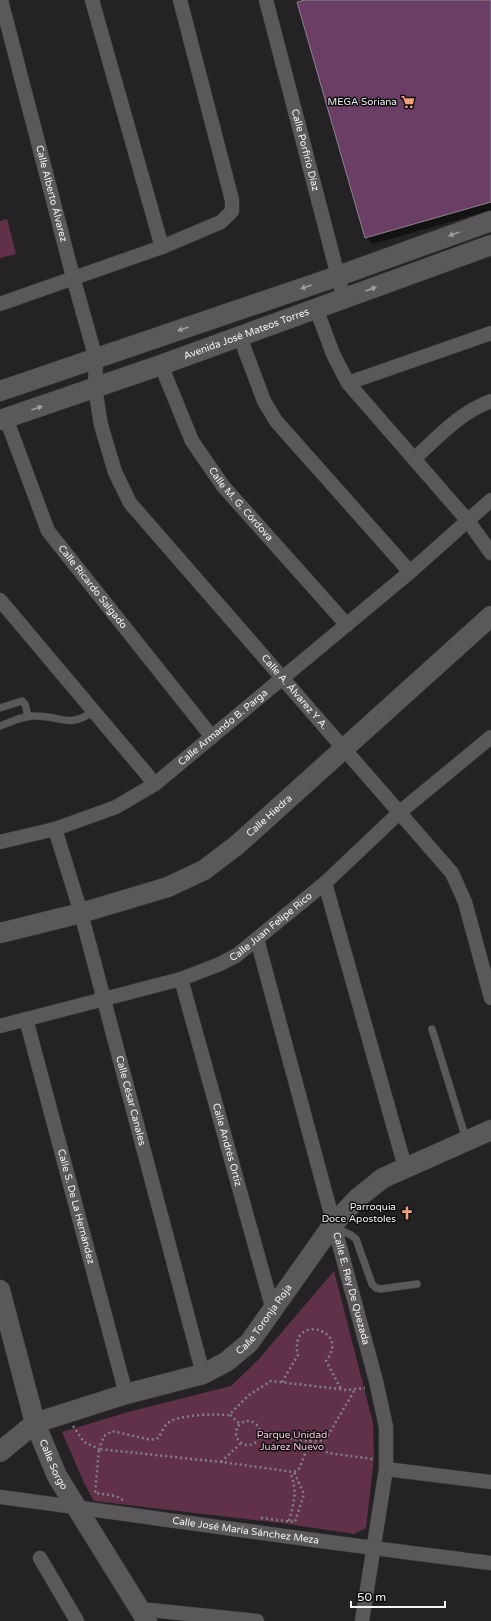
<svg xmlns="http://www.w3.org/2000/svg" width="491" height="1621" font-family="'Varela Round',sans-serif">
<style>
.green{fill:#603149}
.shadow{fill:#0007}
.building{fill:#6b3e66;stroke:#898689}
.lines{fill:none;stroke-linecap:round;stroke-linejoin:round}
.lane-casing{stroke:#403e41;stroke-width:8}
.street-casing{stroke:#403e41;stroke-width:15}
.secondary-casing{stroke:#403e41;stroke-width:21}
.path{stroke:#838184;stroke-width:2.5;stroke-dasharray:2 3;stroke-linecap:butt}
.lane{stroke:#5b585c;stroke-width:7}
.street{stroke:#5b585c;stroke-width:14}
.secondary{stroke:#5b585c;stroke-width:20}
.oneway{fill:#a09da1}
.labels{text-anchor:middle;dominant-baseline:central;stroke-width:3;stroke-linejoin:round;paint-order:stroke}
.poi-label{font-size:10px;fill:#f4f2f5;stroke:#0d0c0d;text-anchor:end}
.street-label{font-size:10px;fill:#f4f2f5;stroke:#0d0c0d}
.park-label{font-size:10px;fill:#fbc5de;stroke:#0d0c0d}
</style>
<rect width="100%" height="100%" fill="#242225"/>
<g class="green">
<path d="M7 219 16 254 0 258V221Z"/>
<path d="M334 1271 373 1423 374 1458 366 1528 354 1534 288 1524 94 1501 85 1485 62 1432 128 1412 231 1386 258 1360Z"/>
</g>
<path class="shadow" d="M308 0H491V210L373 244 366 237Z"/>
<path class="building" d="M305 0H491V202L365 238 297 2Z"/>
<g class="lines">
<g class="lane-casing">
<g id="lane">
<path d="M0 708 22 701 25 704 28 716"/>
<path d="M0 726C11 722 24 715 36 716 62 716 68 729 94 711"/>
<path d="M432 1029 466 1139"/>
<path d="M336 1228 351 1235 356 1239 372 1284 376 1288 381 1289 417 1284"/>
</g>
</g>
<g class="street-casing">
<g id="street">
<path id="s1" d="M1 0 73 277 96 359 95 388 101 425 115 472 130 503 452 873 465 902 491 998"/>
<path d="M92 0 162 247"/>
<path id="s2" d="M266 0 344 299"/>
<path d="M0 304 162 247 221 222 232 211V200L180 0"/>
<path d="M316 308 333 354 348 383 468 521 491 553"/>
<path d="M240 337 264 401 276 421 410 572"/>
<path id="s3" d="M161 365 192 441 223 486 347 625"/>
<path d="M348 383 491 333"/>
<path id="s4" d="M6 418 48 531 212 737"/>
<path d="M414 459C439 436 459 413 491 401"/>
<path d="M0 600 155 784"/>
<path id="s5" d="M55 829 81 913 203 1374"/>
<path id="s6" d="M0 842 55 829 116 807 155 784 410 572 491 500"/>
<path d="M325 883 405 1167"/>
<path id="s7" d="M257 939 376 1381 386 1427V1469L362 1621"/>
<path id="s8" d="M181 979 273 1310"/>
<path id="s9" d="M26 1019 126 1394"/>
<path id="s10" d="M0 1026 181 979 220 964 237 955 325 883 400 812 491 737"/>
<path d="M386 1469 491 1482"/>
<path id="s11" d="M0 1497C164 1519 327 1543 491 1563"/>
<path d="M40 1558 77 1621"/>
<path d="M140 1609 257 1621"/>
</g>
</g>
<g class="secondary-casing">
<g id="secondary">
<path d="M0 391 338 276 491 221"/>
<path id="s12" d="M0 420 161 365 491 245"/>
<path id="s13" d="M0 933 81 913 168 887 204 870 237 845 491 616"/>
<path id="s14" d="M0 1290 35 1423 57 1476 147 1621"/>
<path id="s15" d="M0 1452 35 1423 126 1394 203 1374 226 1362 249 1343 334 1223 359 1197 383 1178 491 1130"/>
</g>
</g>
<g class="path">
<path d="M282 1382 298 1355C288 1313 352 1328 326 1361L341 1389"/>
<path d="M230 1415 240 1424"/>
<circle cx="248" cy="1433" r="12"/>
<path d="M73 1426 84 1442 99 1449 104 1436 112 1431 151 1440 158 1438C161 1434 163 1428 167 1424 176 1414 216 1414 229 1415L249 1395 271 1381 347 1390 365 1388"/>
<path d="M261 1431C280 1435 307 1446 326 1439L354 1391"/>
<path d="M221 1462 240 1444"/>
<path d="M123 1500 116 1496 95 1493 99 1449 221 1462 294 1472 299 1469 310 1441 328 1453 373 1459"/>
<path d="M261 1518 295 1522 304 1494 294 1472"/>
<path d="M289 1521C294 1502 298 1491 290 1472"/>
</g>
<use href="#lane" class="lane"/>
<use href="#street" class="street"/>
<use href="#secondary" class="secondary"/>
</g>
<defs><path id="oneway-solid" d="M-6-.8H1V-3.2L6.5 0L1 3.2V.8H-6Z"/></defs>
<g class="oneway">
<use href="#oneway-solid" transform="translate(454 234) rotate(160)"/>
<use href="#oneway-solid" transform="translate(306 287) rotate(161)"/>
<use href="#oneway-solid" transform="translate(371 289) rotate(-20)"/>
<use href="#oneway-solid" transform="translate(183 329) rotate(161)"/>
<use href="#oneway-solid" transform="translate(37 408) rotate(-19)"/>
</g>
<defs>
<g id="supermarket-bare" transform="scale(1.08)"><path d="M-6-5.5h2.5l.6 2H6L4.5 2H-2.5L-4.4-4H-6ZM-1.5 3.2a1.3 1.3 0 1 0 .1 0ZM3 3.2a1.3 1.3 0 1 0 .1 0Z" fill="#f1a17d" stroke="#0d0c0d" stroke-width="2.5" paint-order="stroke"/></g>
<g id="church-bare" transform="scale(1.08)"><path d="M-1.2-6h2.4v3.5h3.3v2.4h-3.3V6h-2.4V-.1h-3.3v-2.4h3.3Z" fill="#f1a17d" stroke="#0d0c0d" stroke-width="2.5" paint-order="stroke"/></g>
</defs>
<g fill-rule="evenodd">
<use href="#supermarket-bare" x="408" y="102"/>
<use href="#church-bare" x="407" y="1213"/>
</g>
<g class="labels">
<g class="poi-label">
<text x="397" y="102">MEGA Soriana</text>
<text x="396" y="1207">Parroquia<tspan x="396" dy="12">Doce Apostoles</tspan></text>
</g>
<g class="street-label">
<text stroke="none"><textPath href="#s2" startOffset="155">Calle Porfirio Díaz</textPath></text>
<text stroke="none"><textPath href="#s1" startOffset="200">Calle Alberto Álvarez</textPath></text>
<text stroke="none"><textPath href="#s12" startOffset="261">Avenida José Mateos Torres</textPath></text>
<text stroke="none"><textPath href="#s3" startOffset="162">Calle M. G. Córdova</textPath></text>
<text stroke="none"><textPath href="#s4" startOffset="192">Calle Ricardo Salgado</textPath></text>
<text stroke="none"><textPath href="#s1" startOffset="772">Calle A. Álvarez Y A.</textPath></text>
<text stroke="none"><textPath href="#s6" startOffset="255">Calle Armando B. Parga</textPath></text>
<text stroke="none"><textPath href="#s13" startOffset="299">Calle Hiedra</textPath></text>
<text stroke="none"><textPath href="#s10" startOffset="292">Calle Juan Felipe Rico</textPath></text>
<text stroke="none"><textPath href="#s5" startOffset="282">Calle César Canales</textPath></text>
<text stroke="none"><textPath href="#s8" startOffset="172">Calle Andrés Ortiz</textPath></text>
<text stroke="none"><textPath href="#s9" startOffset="194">Calle S. De La Hernández</textPath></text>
<text stroke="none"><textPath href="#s7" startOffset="362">Calle E. Rey De Quezada</textPath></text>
<text stroke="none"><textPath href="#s15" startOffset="304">Calle Toronja Roja</textPath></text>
<text stroke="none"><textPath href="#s14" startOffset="183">Calle Sorgo</textPath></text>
<text stroke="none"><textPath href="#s11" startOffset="248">Calle José María Sánchez Meza</textPath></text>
</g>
<g class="park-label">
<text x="292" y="1435">Parque Unidad<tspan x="292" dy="12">Juárez Nuevo</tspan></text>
</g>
</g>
<path d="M351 1601v6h94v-6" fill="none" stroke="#f4f2f5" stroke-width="2"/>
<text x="357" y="1601" font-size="12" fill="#f4f2f5" stroke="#0d0c0d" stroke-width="3" paint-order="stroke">50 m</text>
</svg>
